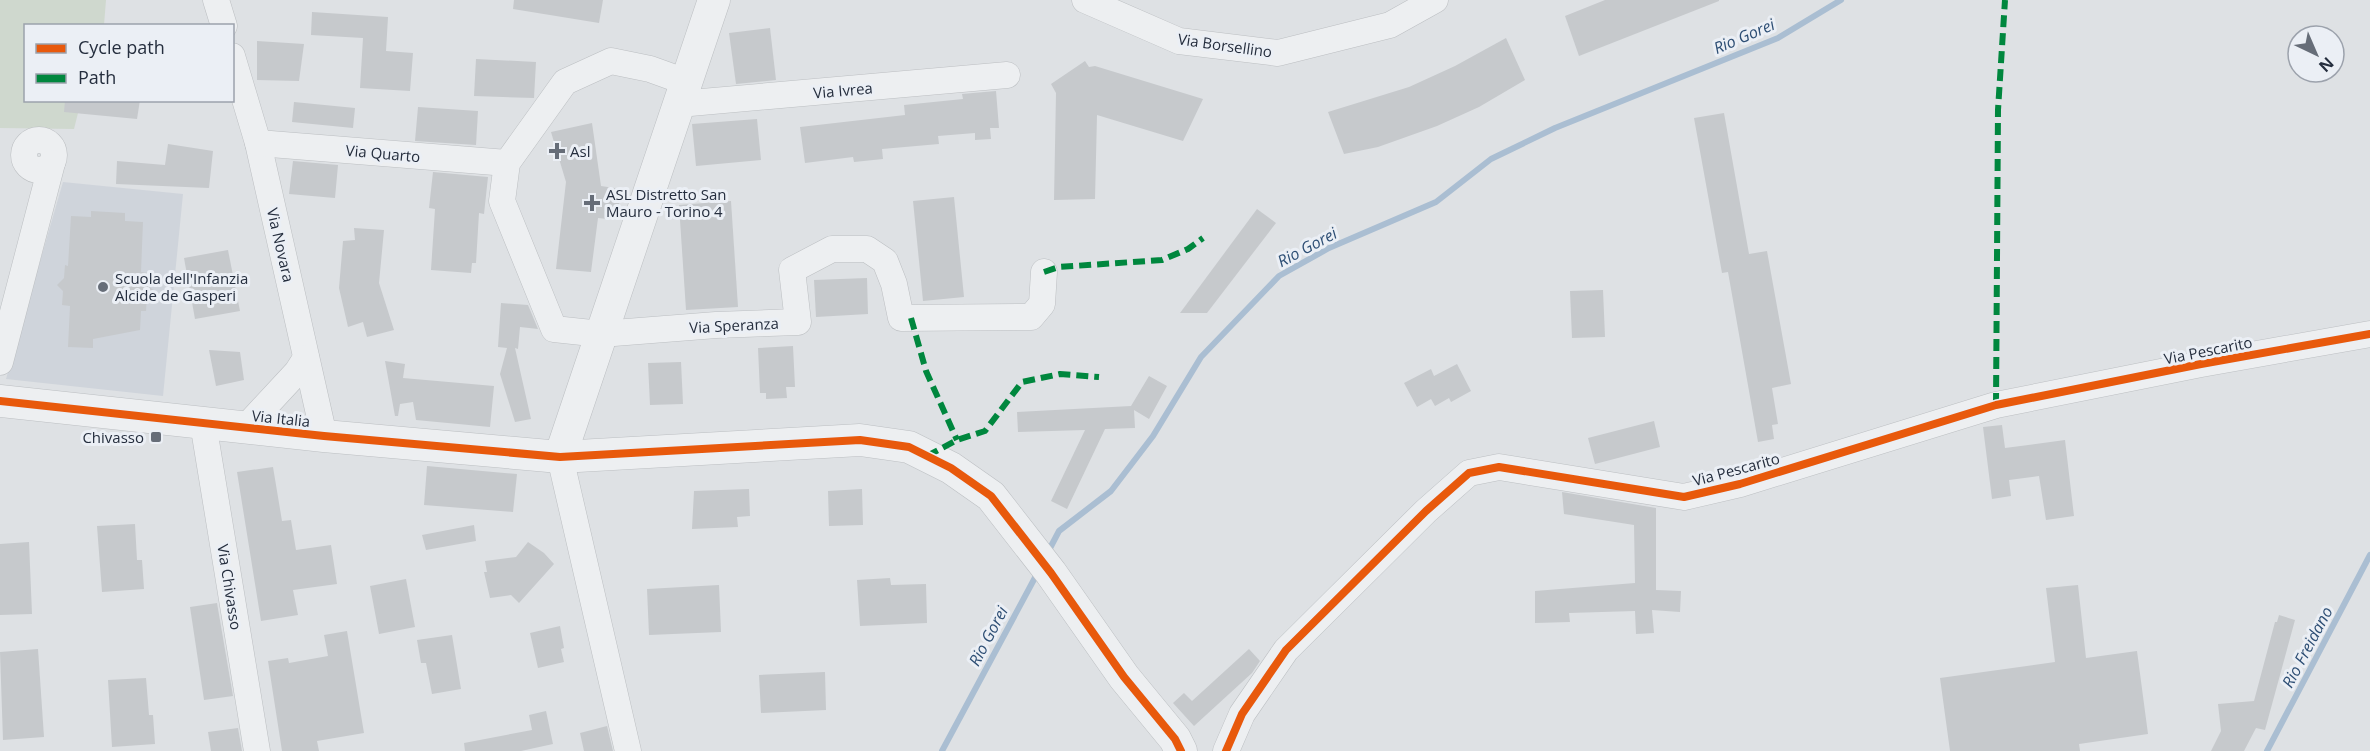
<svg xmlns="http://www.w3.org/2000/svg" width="2370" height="751" font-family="'Open Sans',sans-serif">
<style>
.built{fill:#cfd4db}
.green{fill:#cfd8ce}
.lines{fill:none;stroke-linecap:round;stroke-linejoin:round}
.stream{stroke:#aabed2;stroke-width:6}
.building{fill:#c6c9cc}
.minor-casing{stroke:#bcbfc2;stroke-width:27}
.tertiary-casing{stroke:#bcbfc2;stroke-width:33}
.minor{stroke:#edeff1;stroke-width:26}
.tertiary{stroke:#edeff1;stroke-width:32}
.quiet{stroke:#00873e;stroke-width:6;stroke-dasharray:12 6;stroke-linecap:butt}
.cycleway-casing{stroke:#ebeff5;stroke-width:11}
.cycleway{stroke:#e8590c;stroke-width:8}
.poi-dot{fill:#666d78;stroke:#ebeff5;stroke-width:2}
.labels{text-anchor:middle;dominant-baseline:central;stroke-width:6;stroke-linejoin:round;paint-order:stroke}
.street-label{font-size:15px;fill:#252e3e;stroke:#ebeff5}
.poi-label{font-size:15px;fill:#252e3e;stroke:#ebeff5;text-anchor:start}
.water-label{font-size:16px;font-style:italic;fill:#2d4e74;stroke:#ebeff5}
</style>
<rect width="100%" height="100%" fill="#dee1e4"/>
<path class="built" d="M63 182 183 194 163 396 6 379Z"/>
<path class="green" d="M0 0H106L104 25 26 26V100L81 101 74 129 0 128Z"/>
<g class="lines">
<g class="stream">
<path d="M1048 552 1059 531 1111 491 1153 436 1201 357 1279 276 1329 248 1436 202 1491 159 1555 128 1778 38 1841 0"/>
<path d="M942 751 1038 572"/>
<path d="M2267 751 2370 555"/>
</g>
</g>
<g class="building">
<path d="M514 0H603L599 23 513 9Z"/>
<path d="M1605 0H1719V1L1579 56 1565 16Z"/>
<path d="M312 12 388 17 386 51 413 53 410 91 360 88 363 38 311 35Z"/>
<path d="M770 28 776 80 736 84 729 33Z"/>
<path d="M1506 38 1525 80 1479 107 1437 126 1378 147 1344 154 1328 112 1409 87 1455 66Z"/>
<path d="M257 41 304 44 299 81 257 80Z"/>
<path d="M476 59 536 62 534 98 474 96Z"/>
<path d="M1085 61 1089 67 1095 66 1203 99 1183 141 1097 115 1095 199 1054 200 1056 93 1051 84Z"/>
<path d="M996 91 999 128H990L991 139 975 140V133L938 136 939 144 882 149 883 159 854 162 853 157 805 163 800 127 905 115 904 105 963 99 962 94Z"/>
<path d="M65 100H140L137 119 64 112Z"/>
<path d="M294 102 355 108 353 128 292 122Z"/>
<path d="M418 107 478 111 476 145 415 141Z"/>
<path d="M1724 113 1749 254 1767 251 1791 384 1772 388 1778 424 1772 425 1774 439 1758 442 1728 272 1722 273 1694 118Z"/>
<path d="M757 119 761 160 696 166 692 124Z"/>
<path d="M592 123 601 186 621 189 617 220 598 218 591 272 556 269 566 182 551 132Z"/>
<path d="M168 144 213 151 209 188 116 184 117 161 165 165Z"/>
<path d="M293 161 338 165 335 198 289 194Z"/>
<path d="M433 172 488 177 484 214 479 213 476 263H472L471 273 431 270 435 209 429 208Z"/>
<path d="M954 197 964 297 923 301 913 201Z"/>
<path d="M731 201 738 307 686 310 679 205Z"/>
<path d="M1257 209 1276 223 1207 313H1180Z"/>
<path d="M91 211 125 213V221L143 222 141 272 148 273 147 285 157 293 147 297 146 311H141L140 330 93 339V348L68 347 70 306 62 305 63 291 57 285 64 278 65 265 68 266 71 216 91 217Z"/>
<path d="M354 228 384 230 379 283 394 330 367 337 363 322 348 327 339 288 343 241 355 240Z"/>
<path d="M228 250 240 311 195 319 184 258Z"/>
<path d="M867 278 868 314 816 317 814 280Z"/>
<path d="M1603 290 1605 337 1572 338 1570 291Z"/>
<path d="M501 303 528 305 538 329 520 327 518 349 515 348 531 419 515 422 500 374 507 348 498 347Z"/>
<path d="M793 346 795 387H786L787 398 766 399V393H760L758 348Z"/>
<path d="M209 350 240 352 244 380 216 386Z"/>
<path d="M385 361 405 364 403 378 494 386 490 427 416 420 413 402 400 404 398 416H395Z"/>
<path d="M681 362 683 404 650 405 648 363Z"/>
<path d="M1457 364 1471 391 1451 402 1449 398 1435 406 1431 399 1417 407 1404 383 1431 369 1434 376Z"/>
<path d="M1149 376 1167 386 1149 419 1134 410 1135 428 1105 429 1067 509 1051 501 1085 430 1018 432 1017 412 1131 406Z"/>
<path d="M1654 421 1660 447 1595 464 1588 438Z"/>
<path d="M2002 425 2005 448 2065 440 2074 516 2046 520 2039 476 2009 480 2011 496 1992 499 1983 427Z"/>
<path d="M427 466 517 474 513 512 424 505Z"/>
<path d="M273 467 282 521 291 520 296 550 331 545 337 584 293 590 298 615 261 621 237 472Z"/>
<path d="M749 489 750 516 737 517 738 527 692 529 694 491Z"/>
<path d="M862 489 863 525 829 526 828 491Z"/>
<path d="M1562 492 1656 508V590L1681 591 1680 612 1652 610 1654 633 1636 634 1635 611 1569 613 1570 622 1535 623V591L1635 583 1634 525 1564 514Z"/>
<path d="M135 524 137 560H142L144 589 102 592 97 526Z"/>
<path d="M474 525 476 541 426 550 422 535Z"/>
<path d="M29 542 32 614 0 615V544Z"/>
<path d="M528 542 544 553 554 564 519 603 511 595 490 598 484 572H487L485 561 516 557Z"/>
<path d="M890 578 891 585 926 584 927 623 860 626 857 580Z"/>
<path d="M406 579 415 627 379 634 370 586Z"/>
<path d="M719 585 721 632 649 635 647 589Z"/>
<path d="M2078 585 2086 658 2137 651 2148 734 2079 744 2080 751H1950L1940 678 2055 662 2046 588Z"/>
<path d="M217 603 233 696 204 700 190 607Z"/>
<path d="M2279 615 2295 620 2265 730 2256 728 2244 751H2211L2221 731 2218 704 2254 701 2275 622H2277Z"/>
<path d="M560 626 564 648 561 649 564 662 538 668 530 633Z"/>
<path d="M347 631 364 733 317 741 319 751H282L268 661 288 658 289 663 328 656 324 635Z"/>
<path d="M452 635 461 689 432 694 426 663H421L417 640Z"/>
<path d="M38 649 44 737 3 740 0 652Z"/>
<path d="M1249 649 1260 661 1252 673 1194 726 1173 703 1184 693 1192 701Z"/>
<path d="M825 672 826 710 761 713 759 675Z"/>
<path d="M146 678 149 715H153L155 744 112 747 108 680Z"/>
<path d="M546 711 553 744 521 751H465L464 743 532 730 529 715Z"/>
<path d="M607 726 613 751H584L580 733Z"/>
<path d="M238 728 242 751H211L208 732Z"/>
</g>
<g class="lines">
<g class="minor-casing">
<g id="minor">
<path d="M216 0 224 26"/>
<path d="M1085 0 1179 41 1278 53 1390 25 1435 0"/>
<path d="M232 56 258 143 324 436"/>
<path d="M686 82 650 69 611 61 565 82 507 163 502 201 554 329 601 334 716 325 798 322 792 270 832 249H867L885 261 894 284 901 318 1031 317 1042 304 1044 272"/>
<path d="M679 104 1007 75"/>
<circle cx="39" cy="155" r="15"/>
<path d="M258 143 507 163"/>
<path d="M0 362 52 163"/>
<path d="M203 423 257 751"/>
<path d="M246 427 297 372 306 358"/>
<path d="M560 457 628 751"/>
<path d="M1226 751 1242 714 1286 650 1426 511 1469 473 1499 467 1684 497 1740 484 1996 405 2201 364 2370 334"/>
</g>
</g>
<g class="tertiary-casing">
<g id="tertiary">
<path d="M0 401 324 436 560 457 860 440 909 447 951 468 991 496 1051 573 1124 677 1175 739 1181 751"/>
<path d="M560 457 714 0"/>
</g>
</g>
<use href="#minor" class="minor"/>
<use href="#tertiary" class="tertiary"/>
<g class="quiet">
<path d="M1044 272 1059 267 1162 260 1188 249 1203 238"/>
<path d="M911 318 926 371 957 440"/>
<path d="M1996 405 1998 110 2005 0"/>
<path d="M927 456 957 440 985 431 1022 382 1060 374 1099 377"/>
</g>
<g class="cycleway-casing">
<g id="cycleway">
<path d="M0 401 324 436 560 457 860 440 909 447 951 468 991 496 1051 573 1124 677 1175 739 1181 751"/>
<path d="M1226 751 1242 714 1286 650 1426 511 1469 473 1499 467 1684 497 1740 484 1996 405 2201 364 2370 334"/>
</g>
</g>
<use href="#cycleway" class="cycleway"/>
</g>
<g class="poi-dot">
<path d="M554 142h6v6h6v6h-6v6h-6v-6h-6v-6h6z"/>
<path d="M589 194h6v6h6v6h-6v6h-6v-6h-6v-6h6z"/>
<circle cx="103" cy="287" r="6"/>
<rect x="150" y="431" width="12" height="12" rx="3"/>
</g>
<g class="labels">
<g class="street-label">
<text transform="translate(1225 45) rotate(8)">Via Borsellino</text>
<text transform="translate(843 90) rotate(-5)">Via Ivrea</text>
<text transform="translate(383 153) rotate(5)">Via Quarto</text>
<text transform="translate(281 245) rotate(77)">Via Novara</text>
<text transform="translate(734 325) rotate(-3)">Via Speranza</text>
<text transform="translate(2208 350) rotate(-11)">Via Pescarito</text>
<text transform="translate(281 418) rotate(6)">Via Italia</text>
<text transform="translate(1736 469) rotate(-15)">Via Pescarito</text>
<text transform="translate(230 587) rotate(81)">Via Chivasso</text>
</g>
<g class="poi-label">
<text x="570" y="151">Asl</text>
<text x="606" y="194">ASL Distretto San<tspan x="606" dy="17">Mauro - Torino 4</tspan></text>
<text x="115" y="278">Scuola dell'Infanzia<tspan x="115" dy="17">Alcide de Gasperi</tspan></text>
<text x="144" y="437" text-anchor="end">Chivasso</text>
</g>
<g class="water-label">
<text transform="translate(1744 36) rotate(-23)">Rio Gorei</text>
<text transform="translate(1307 247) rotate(-28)">Rio Gorei</text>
<text transform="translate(988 636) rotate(-62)">Rio Gorei</text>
<text transform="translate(2307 647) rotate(-62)">Rio Freidano</text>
</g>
</g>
<rect x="24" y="24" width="210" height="78" fill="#ebeff5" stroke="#9ca2ac" stroke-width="1.5"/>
<rect x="36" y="44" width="30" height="9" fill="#e8590c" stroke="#9ca2ac" stroke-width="1.5"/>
<text x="78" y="54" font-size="18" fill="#252e3e">Cycle path</text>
<rect x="36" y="74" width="30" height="9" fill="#00873e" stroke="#9ca2ac" stroke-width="1.5"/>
<text x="78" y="84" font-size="18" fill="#252e3e">Path</text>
<g transform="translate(2316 54) rotate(136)"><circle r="28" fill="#ebeff5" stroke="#9ca2ac" stroke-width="1.5"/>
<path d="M0-4.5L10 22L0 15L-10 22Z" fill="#666d78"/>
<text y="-9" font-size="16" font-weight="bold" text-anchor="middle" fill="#252e3e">N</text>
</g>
</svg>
